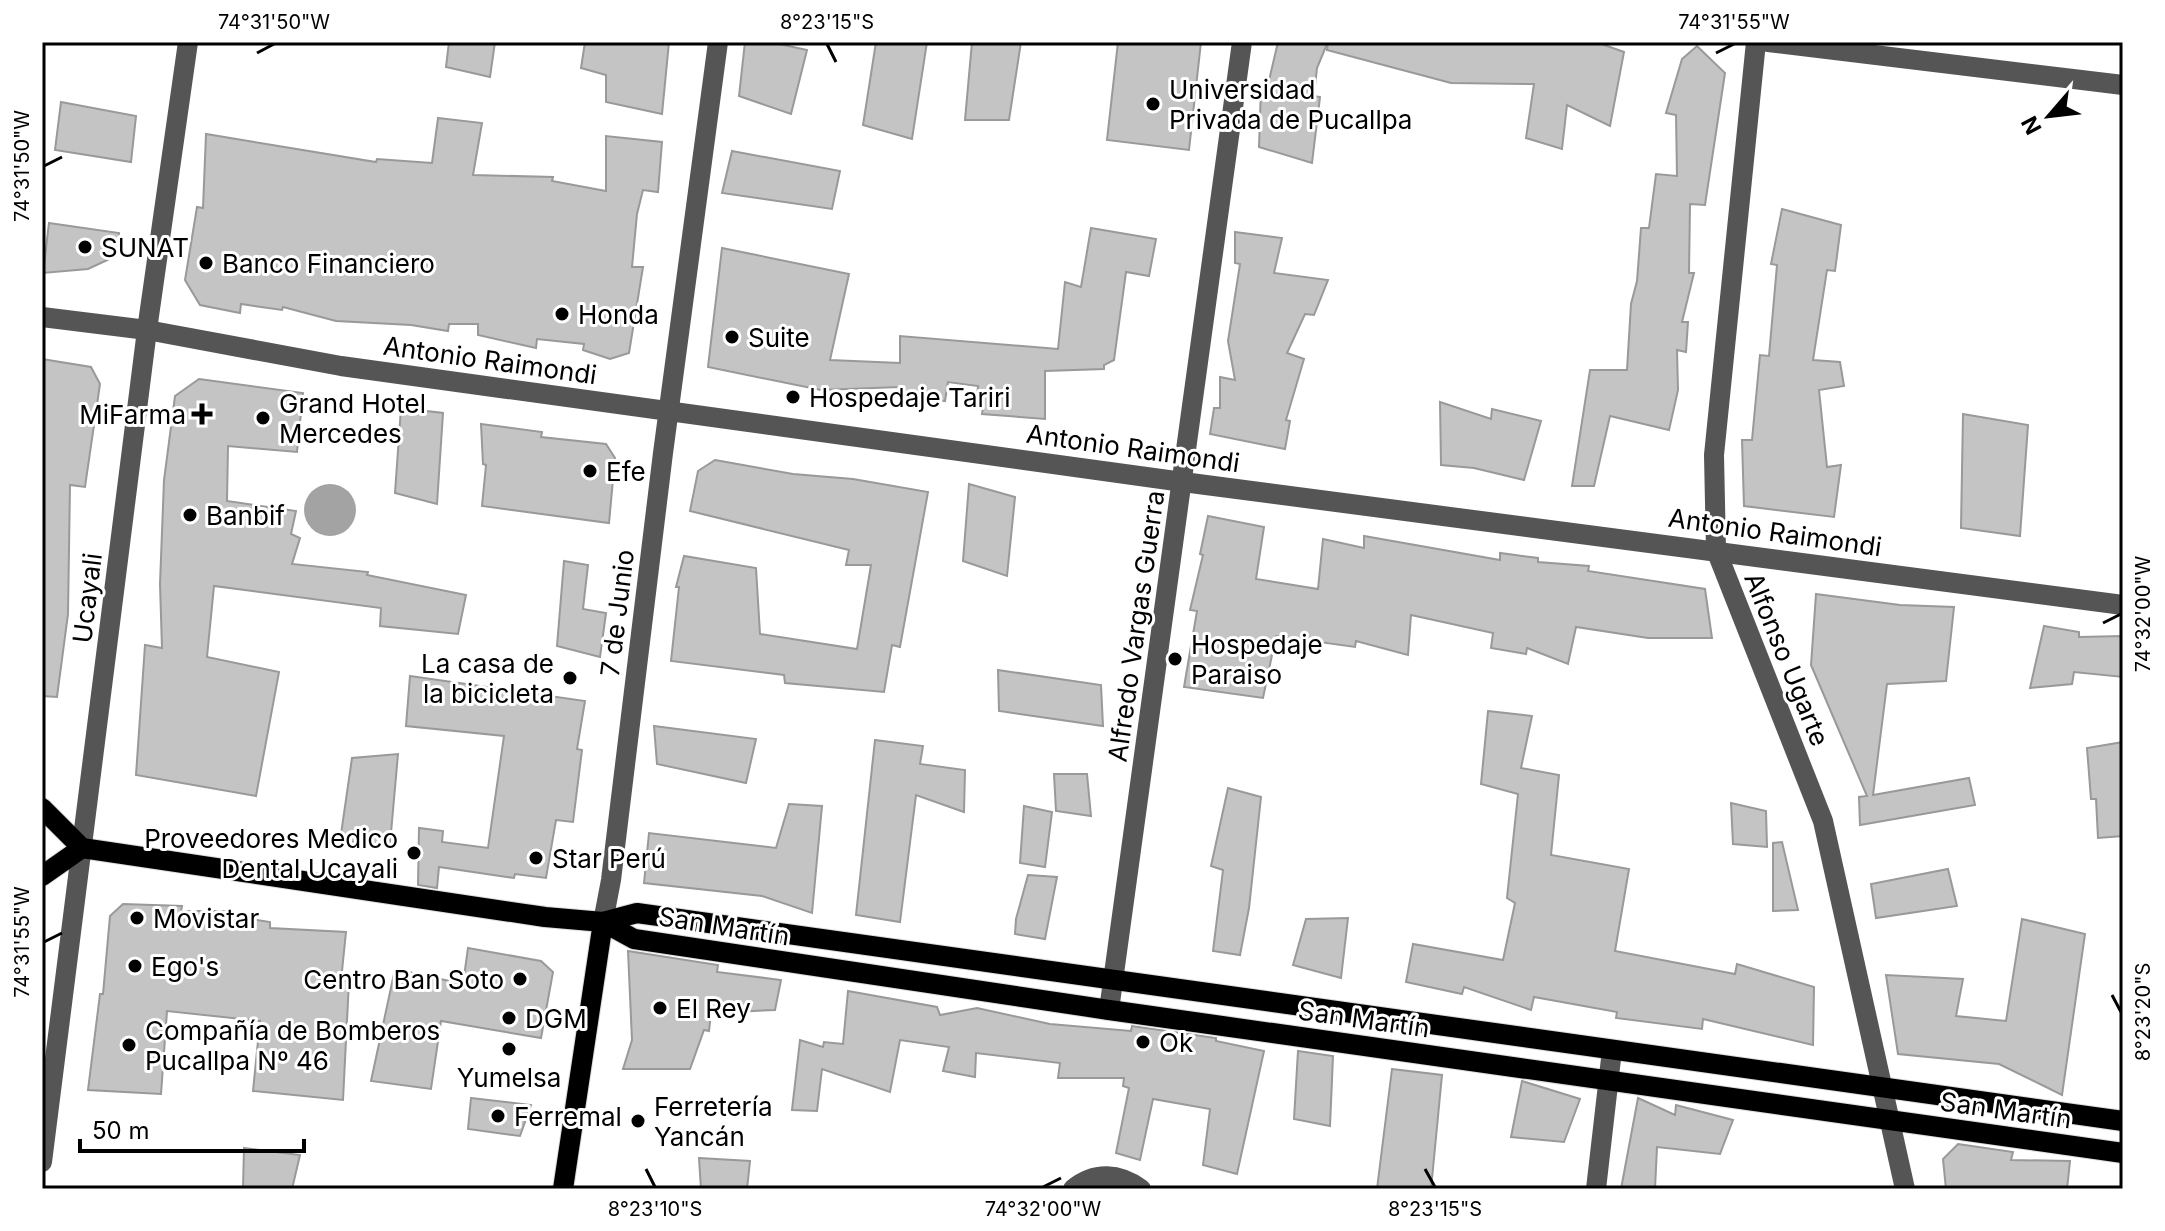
<svg xmlns="http://www.w3.org/2000/svg" width="2165" height="1231" font-family="Inter,sans-serif">
<style>
.water{fill:#a3a3a3}
.building{fill:#c4c4c4;stroke:#999;stroke-width:2}
.lines{fill:none;stroke-linecap:round;stroke-linejoin:round}
.major-casing{stroke:#dbdbdb;stroke-width:22}
.minor{stroke:#555;stroke-width:20}
.major{stroke:#000;stroke-width:20}
.ticks{fill:none;stroke:#000;stroke-width:3}
.poi-dot{fill:#000;stroke:#fff;stroke-width:3}
.labels{text-anchor:middle;dominant-baseline:central;stroke-width:6;stroke-linejoin:round;paint-order:stroke}
.poi-label{font-size:26px;fill:#000;stroke:#fff;text-anchor:start}
.street-label{font-size:26px;fill:#000;stroke:#fff}
.neatline{fill:none;stroke:#000;stroke-width:3}
.ticks-label{font-size:20px;text-anchor:middle;fill:#000}
</style>
<rect width="100%" height="100%" fill="#fff"/>
<circle class="water" cx="330" cy="510" r="26"/>
<g class="building">
<path d="M449 42H495L490 77 446 67Z"/>
<path d="M585 42H669L662 114 606 102V75L581 68Z"/>
<path d="M745 42H770L807 50 791 114 739 96Z"/>
<path d="M876 42H927L912 139 863 125Z"/>
<path d="M972 42H1021L1009 120H965Z"/>
<path d="M1118 42H1201L1189 150 1107 140Z"/>
<path d="M1278 42 1327 44 1317 68 1314 96 1320 97 1312 163 1259 147 1261 88 1267 89Z"/>
<path d="M1328 42H1596L1624 52 1610 126 1567 105 1562 149 1526 138 1534 84 1451 83 1327 50Z"/>
<path d="M1697 46 1725 73 1705 205 1690 204 1689 273H1694L1682 322H1688L1686 352 1677 350 1678 390 1669 430 1610 416 1594 486H1572L1590 370H1627L1631 304 1637 281 1641 228H1649L1656 174 1677 176 1676 115 1666 113 1682 59Z"/>
<path d="M61 102 136 116 131 162 55 150Z"/>
<path d="M438 118 482 123 473 175 553 177 552 181 606 191V136L662 142 658 192 643 190 637 214 632 267H643L629 353 610 359 583 350 584 344 537 339 536 348 478 335V324H449L448 331 411 325 336 321 283 307 282 310 241 304 240 313 200 305 185 280 197 207 203 208 206 134 376 162 377 159 432 163Z"/>
<path d="M732 151 840 171 832 209 722 193Z"/>
<path d="M1782 209 1841 225 1835 271 1827 270 1813 360 1840 362 1844 386 1819 390 1827 467 1841 465 1834 517 1744 506 1742 440H1752L1760 355 1769 356 1777 265 1771 264Z"/>
<path d="M49 223 119 233 116 256 88 269 43 273Z"/>
<path d="M1091 228 1156 239 1149 276 1126 272 1114 360 1104 365V369L1045 371V419L982 414 983 407 976 406 978 386 948 382 945 401 900 394V387L821 390 708 367 722 248 849 274 830 360 900 363V336L1058 349 1065 282 1081 287Z"/>
<path d="M1235 232 1282 238 1274 273 1328 280 1314 315 1305 314 1287 353 1304 359 1286 420 1290 421 1285 449 1210 434 1214 408H1220V377L1235 380 1228 341 1240 264 1235 263Z"/>
<path d="M42 359 91 367 100 384 85 487 70 485 68 614 57 697 42 696Z"/>
<path d="M199 379 303 393 297 452 228 446 227 501 296 511 291 534 300 538 292 564 368 572 367 575 466 595 458 634 380 626 381 608 214 586 207 657 279 672 256 796 136 775 145 645 162 648 160 584 164 480 175 396Z"/>
<path d="M1440 402 1491 419 1492 409 1541 421 1524 480 1474 468 1441 465Z"/>
<path d="M401 408 443 413 437 504 395 493Z"/>
<path d="M1963 414 2028 425 2020 536 1961 528Z"/>
<path d="M481 424 542 432 541 437 606 444 615 458 609 523 482 506 486 465 483 464Z"/>
<path d="M715 460 793 474 853 479 928 492 900 647 892 645 884 692 785 683 784 675 671 661 679 587H676L684 556 756 568 760 634 857 649 871 565H846L849 550 690 511 698 471Z"/>
<path d="M969 484 1015 497 1007 576 963 561Z"/>
<path d="M1208 516 1264 527 1256 579 1318 589 1323 539 1364 548V536L1500 560V553L1538 558V562L1589 566 1588 571 1705 589 1712 638H1648L1576 627 1568 664 1527 648 1526 654 1491 648 1493 633 1411 615 1408 655 1356 641 1355 647 1276 636 1263 698 1184 687 1197 611 1190 610 1203 555 1200 554Z"/>
<path d="M564 561 588 565 583 609 606 613 600 657 557 646Z"/>
<path d="M1816 594 1900 605 1954 607 1946 681 1887 684 1873 795 1969 778 1975 805 1860 825 1859 797 1867 796 1811 665Z"/>
<path d="M2044 626 2079 632V637L2123 636V677L2074 672 2072 684 2030 688Z"/>
<path d="M998 670 1101 685 1103 726 999 711Z"/>
<path d="M410 676 585 701 577 749 582 750 573 822 556 820 546 878 515 874 514 878 439 867 437 888 418 885 419 828 443 831 442 842 488 848 504 736 406 726Z"/>
<path d="M1488 711 1532 716 1521 768 1559 775 1551 855 1629 869 1615 951 1735 974 1737 964 1814 987 1813 1045 1703 1019 1702 1029 1616 1018 1617 1012 1534 997 1531 1010 1464 987 1462 994 1406 982 1413 944 1503 960 1515 903 1507 898 1518 794 1481 784Z"/>
<path d="M654 726 756 739 746 783 657 764Z"/>
<path d="M875 740 923 746 920 764 965 770 964 812 916 795 900 922 856 915Z"/>
<path d="M2123 742V836L2098 838 2096 799H2091L2087 748Z"/>
<path d="M398 754 390 844 340 841 352 758Z"/>
<path d="M1054 774H1087L1091 816 1056 811Z"/>
<path d="M1228 788 1261 797 1249 908 1240 955 1213 951 1223 870 1211 866Z"/>
<path d="M1731 803 1766 811 1767 847 1733 844Z"/>
<path d="M789 804 822 806 812 913 762 896 644 883 649 833 776 848Z"/>
<path d="M1024 806 1052 812 1045 867 1020 863Z"/>
<path d="M1782 842 1798 910 1773 911V843Z"/>
<path d="M1948 869 1957 906 1876 918 1871 884Z"/>
<path d="M1028 875 1057 877 1045 939 1015 934 1016 919Z"/>
<path d="M123 904 182 906 181 911H233L232 916 270 922V928L346 932 341 981H349L343 1100 253 1091 260 1021 167 1011 161 1094 88 1090 100 994H103L110 916Z"/>
<path d="M1348 918 1341 978 1293 965 1306 919Z"/>
<path d="M2022 919 2085 934 2062 1095 1999 1064 1898 1054 1886 975 1963 979 1956 1016 2006 1021Z"/>
<path d="M468 948 541 961 553 972 541 1038 441 1021 431 1089 371 1081 395 969 463 984Z"/>
<path d="M628 951 718 965 717 972 781 980 775 1010 711 1013 709 1031 704 1030 690 1069H623L632 1040Z"/>
<path d="M848 991 937 1007 940 1015 977 1008 1050 1024 1131 1031 1132 1026 1216 1038V1041L1264 1051 1237 1174 1203 1165 1210 1109 1153 1099 1140 1160 1116 1153 1129 1088 1123 1086 1124 1078H1058L1060 1063 976 1053 975 1077 943 1071 949 1047 900 1040 890 1092 822 1069 817 1111 792 1110 800 1040 823 1047 824 1042 843 1044Z"/>
<path d="M1298 1051 1333 1056 1330 1126 1294 1119Z"/>
<path d="M1392 1069 1442 1075 1431 1189H1377Z"/>
<path d="M1522 1081 1580 1099 1564 1142 1511 1137Z"/>
<path d="M471 1098 531 1105 520 1136 468 1129Z"/>
<path d="M1638 1098 1675 1115 1676 1105 1733 1120 1720 1154 1657 1147 1655 1189H1621Z"/>
<path d="M1958 1144 2013 1152 2011 1160 2070 1161 2067 1189H1946L1943 1159Z"/>
<path d="M244 1148 300 1155 292 1189H243Z"/>
<path d="M699 1158 750 1161 747 1189H701Z"/>
</g>
<g class="lines">
<g class="major-casing">
<g id="major">
<path d="M42 808 82 848 545 917 603 922 637 913 2123 1121"/>
<path d="M42 876 82 848"/>
<path d="M603 922 634 939 1109 1010 2123 1153"/>
<path d="M563 1189 603 922"/>
</g>
</g>
<g class="minor">
<path d="M1756 42 1714 455 1716 550 1823 821 1905 1189"/>
<path d="M1768 42 2123 85"/>
<path d="M42 317 147 330 341 366 1183 482 2123 605"/>
<path d="M603 922 611 880 663 453 718 42"/>
<path d="M1109 1010 1242 42"/>
<path d="M42 1162 147 330 188 42"/>
<path d="M1073 1189C1095 1171 1119 1173 1141 1189"/>
<path d="M1596 1189 1612 1050"/>
</g>
<use href="#major" class="major"/>
</g>
<path class="ticks" d="M827 44 836 62M257 53 274 44M1716 53 1734 44M44 166 62 157M2103 623 2121 614M44 942 62 933M2112 995 2121 1012M646 1169 655 1187M1425 1169 1435 1187M1043 1187 1061 1178"/>
<g class="poi-dot">
<circle cx="1153" cy="104" r="8"/>
<circle cx="85" cy="247" r="8"/>
<circle cx="206" cy="263" r="8"/>
<circle cx="562" cy="314" r="8"/>
<circle cx="732" cy="337" r="8"/>
<circle cx="793" cy="397" r="8"/>
<path d="M198 402h8v8h8v8h-8v8h-8v-8h-8v-8h8z"/>
<circle cx="263" cy="418" r="8"/>
<circle cx="590" cy="471" r="8"/>
<circle cx="190" cy="515" r="8"/>
<circle cx="1175" cy="659" r="8"/>
<circle cx="570" cy="678" r="8"/>
<circle cx="414" cy="853" r="8"/>
<circle cx="536" cy="858" r="8"/>
<circle cx="137" cy="918" r="8"/>
<circle cx="135" cy="966" r="8"/>
<circle cx="520" cy="979" r="8"/>
<circle cx="660" cy="1008" r="8"/>
<circle cx="509" cy="1018" r="8"/>
<circle cx="1143" cy="1042" r="8"/>
<circle cx="129" cy="1045" r="8"/>
<circle cx="509" cy="1049" r="8"/>
<circle cx="498" cy="1116" r="8"/>
<circle cx="638" cy="1121" r="8"/>
</g>
<g class="labels">
<g class="poi-label">
<text x="1169" y="89">Universidad<tspan x="1169" dy="30">Privada de Pucallpa</tspan></text>
<text x="101" y="247">SUNAT</text>
<text x="222" y="263">Banco Financiero</text>
<text x="578" y="314">Honda</text>
<text x="748" y="337">Suite</text>
<text x="809" y="397">Hospedaje Tariri</text>
<text x="279" y="403">Grand Hotel<tspan x="279" dy="30">Mercedes</tspan></text>
<text x="186" y="414" text-anchor="end">MiFarma</text>
<text x="606" y="471">Efe</text>
<text x="206" y="515">Banbif</text>
<text x="1191" y="644">Hospedaje<tspan x="1191" dy="30">Paraiso</tspan></text>
<text x="554" y="663" text-anchor="end">La casa de<tspan x="554" dy="30">la bicicleta</tspan></text>
<text x="398" y="838" text-anchor="end">Proveedores Medico<tspan x="398" dy="30">Dental Ucayali</tspan></text>
<text x="552" y="858">Star Perú</text>
<text x="153" y="918">Movistar</text>
<text x="151" y="966">Ego's</text>
<text x="504" y="979" text-anchor="end">Centro Ban Soto</text>
<text x="676" y="1008">El Rey</text>
<text x="525" y="1018">DGM</text>
<text x="145" y="1030">Compañía de Bomberos<tspan x="145" dy="30">Pucallpa Nº 46</tspan></text>
<text x="1159" y="1042">Ok</text>
<text x="509" y="1077" text-anchor="middle">Yumelsa</text>
<text x="654" y="1106">Ferretería<tspan x="654" dy="30">Yancán</tspan></text>
<text x="514" y="1116">Ferremal</text>
</g>
<g class="street-label">
<text transform="translate(490 360) rotate(8)">Antonio Raimondi</text>
<text transform="translate(1133 448) rotate(8)">Antonio Raimondi</text>
<text transform="translate(1775 532) rotate(8)">Antonio Raimondi</text>
<text transform="translate(87 598) rotate(-83)">Ucayali</text>
<text transform="translate(617 613) rotate(-83)">7 de Junio</text>
<text transform="translate(1136 626) rotate(-82)">Alfredo Vargas Guerra</text>
<text transform="translate(1787 659) rotate(68)">Alfonso Ugarte</text>
<text transform="translate(724 926) rotate(9)">San Martín</text>
<text transform="translate(1364 1019) rotate(8)">San Martín</text>
<text transform="translate(2006 1110) rotate(8)">San Martín</text>
</g>
</g>
<rect width="2165" height="1231" fill="none" stroke="#ffffff" stroke-width="88"/>
<g transform="translate(2049 116) rotate(242)" stroke="#ffffff" stroke-width="6" paint-order="stroke">
<path d="M0-6L14 30L0 20L-14 30Z" fill="#000000"/>
<text y="-12" font-size="22" font-weight="bold" text-anchor="middle" fill="#000000">N</text>
</g>
<path d="M80 1139v12h224v-12" fill="none" stroke="#000000" stroke-width="4"/>
<text x="92" y="1139" font-size="24" fill="#000000" stroke="#ffffff" stroke-width="6" paint-order="stroke">50 m</text>
<rect x="44" y="44" width="2077" height="1143" class="neatline"/>
<g class="ticks-label">
<text x="274" y="29">74°31'50"W</text>
<text x="827" y="29">8°23'15"S</text>
<text x="1734" y="29">74°31'55"W</text>
<text transform="translate(22 166) rotate(-90)" y="7">74°31'50"W</text>
<text transform="translate(2143 614) rotate(-90)" y="7">74°32'00"W</text>
<text transform="translate(22 942) rotate(-90)" y="7">74°31'55"W</text>
<text transform="translate(2143 1012) rotate(-90)" y="7">8°23'20"S</text>
<text x="655" y="1216">8°23'10"S</text>
<text x="1043" y="1216">74°32'00"W</text>
<text x="1435" y="1216">8°23'15"S</text>
</g>
</svg>
